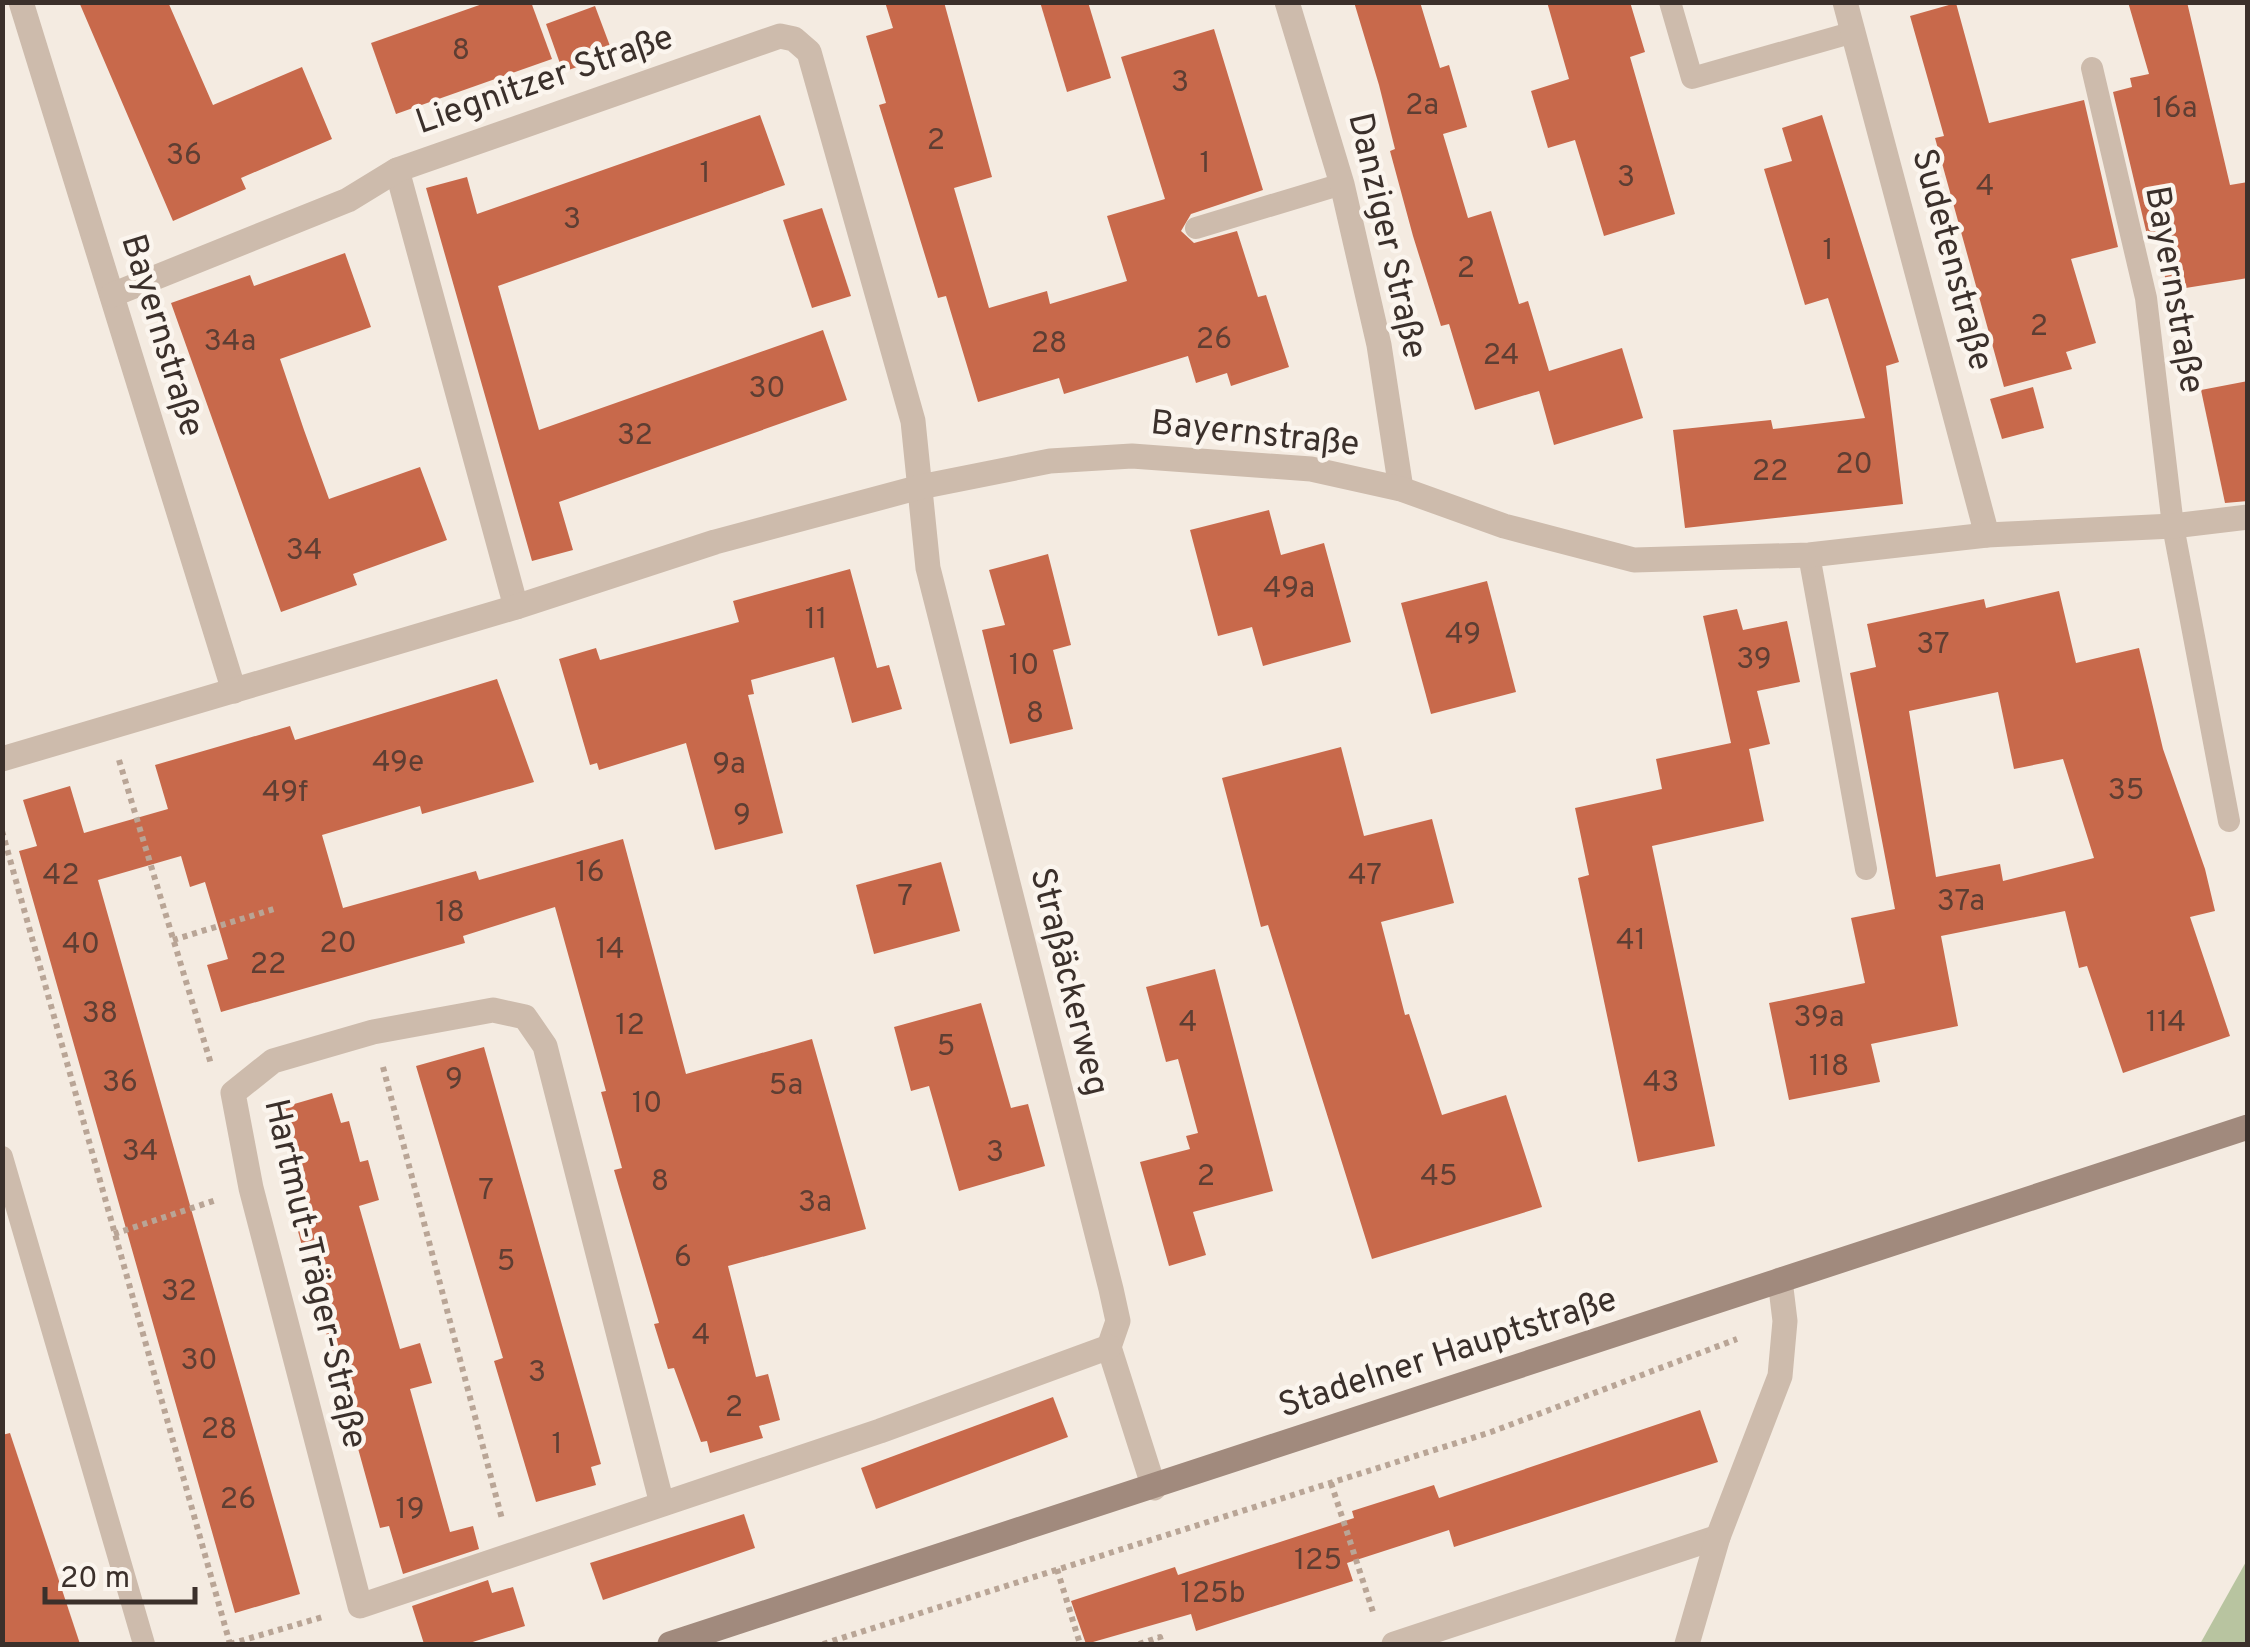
<svg xmlns="http://www.w3.org/2000/svg" width="2250" height="1647" font-family="Overpass,sans-serif">
<style>
.green{fill:#b8c4a0}
.building{fill:#c8694b;fill-rule:evenodd}
.lines{fill:none;stroke-linecap:round;stroke-linejoin:round}
.path{stroke:#b9a596;stroke-width:6;stroke-dasharray:5 5;stroke-linecap:butt}
.service{stroke:#cdbbac;stroke-width:22}
.minor{stroke:#cdbbac;stroke-width:25}
.secondary{stroke:#a18a7d;stroke-width:25}
.labels{text-anchor:middle;dominant-baseline:central;stroke-width:9;stroke-linejoin:round;paint-order:stroke}
.number-label{font-size:30px;fill:#5e3e33}
.street-label{font-size:35px;fill:#3b302b;stroke:#fbf5ee}
</style>
<rect width="100%" height="100%" fill="#f4ebe1"/>
<path class="green" d="M2247 1560V1644H2200Z"/>
<g class="building">
<path d="M79 2H168L213 105 302 67 332 139 241 178 246 189 173 221Z"/>
<path d="M488 2H531L552 59 396 114 371 43Z"/>
<path d="M885 2H944L992 177 954 188 989 308 1047 291 1050 304 1127 281 1107 216 1165 199 1121 57 1214 29 1263 190 1191 214 1181 231 1194 243 1237 231 1258 297 1266 295 1289 367 1231 386 1227 373 1196 383 1188 356 1064 394 1059 378 978 402 946 296 938 298 879 105 886 103 866 36 893 28Z"/>
<path d="M1040 2H1088L1111 78 1067 92Z"/>
<path d="M1354 2H1420L1440 68 1449 65 1467 127 1443 134 1468 218 1491 211 1519 304 1528 301 1549 371 1622 348 1643 418 1554 445 1539 391 1475 410 1449 324 1441 326 1413 236 1390 151 1395 149 1379 85Z"/>
<path d="M1547 2H1630L1645 52 1630 57 1675 214 1604 236 1575 140 1548 148 1531 91 1569 79Z"/>
<path d="M2128 2H2187L2230 185 2248 182V278L2167 291 2159 236 2148 239 2113 92 2132 87 2130 78 2149 74Z"/>
<path d="M1956 3 1989 123 2084 100 2118 247 2071 259 2096 343 2066 352 2072 369 2004 387 1935 138 1944 136 1910 16Z"/>
<path d="M595 6 613 54 563 72 546 24Z"/>
<path d="M760 115 785 185 498 286 539 430 823 330 847 400 559 502 573 550 532 561 426 188 467 177 477 214Z"/>
<path d="M1822 115 1899 362 1886 366 1903 504 1685 528 1673 430 1771 420 1773 429 1865 418 1828 298 1805 305 1764 169 1792 161 1782 128Z"/>
<path d="M822 208 851 296 812 308 783 220Z"/>
<path d="M345 253 371 327 280 359 304 430 329 499 420 467 447 540 353 574 357 585 281 612 171 303 250 275 254 286Z"/>
<path d="M2248 381V501L2225 503 2201 390Z"/>
<path d="M2033 387 2044 428 2002 439 1990 399Z"/>
<path d="M1269 510 1281 555 1324 543 1351 642 1263 666 1252 627 1218 636 1190 530Z"/>
<path d="M1048 554 1071 645 1053 650 1073 729 1010 744 982 630 1005 625 989 570Z"/>
<path d="M850 569 877 668 889 665 902 709 852 723 834 657 751 680 754 694 748 695 783 833 715 850 686 743 599 770 597 763 590 765 559 659 596 648 600 660 739 622 733 601Z"/>
<path d="M1487 581 1516 692 1431 714 1401 603Z"/>
<path d="M2059 591 2076 663 2139 648 2163 749 2205 869 2215 911 2190 917 2230 1036 2123 1073 2087 966 2079 968 2065 911 1941 936 1958 1026 1871 1044 1880 1082 1789 1100 1769 1003 1865 983 1851 918 1895 909 1850 673 1876 667 1867 624 1984 599 1986 608ZM1998 692 2014 769 2063 759 2094 858 2003 881 2000 864 1936 877 1909 711Z"/>
<path d="M1737 609 1743 630 1787 621 1800 682 1757 691 1770 744 1749 749 1764 821 1652 846 1715 1146 1638 1162 1578 878 1589 875 1575 808 1662 789 1656 759 1731 743 1703 616Z"/>
<path d="M497 679 534 782 422 814 420 806 322 835 343 908 476 871 479 880 623 839 686 1074 812 1039 866 1229 728 1266 756 1377 768 1374 780 1420 759 1426 763 1438 710 1453 707 1441 701 1442 674 1368 668 1369 654 1324 659 1323 614 1170 622 1168 601 1092 606 1091 555 907 463 936 465 943 221 1012 207 965 228 959 205 882 190 887 181 856 98 880 300 1594 235 1613 19 851 37 846 23 800 70 786 84 833 168 809 155 765 290 726 295 740Z"/>
<path d="M1341 747 1364 836 1432 819 1454 903 1381 922 1405 1015 1409 1014 1442 1115 1506 1095 1542 1207 1372 1259 1268 925 1261 927 1222 778Z"/>
<path d="M941 862 960 931 874 954 856 885Z"/>
<path d="M1215 969 1273 1191 1193 1212 1206 1255 1169 1266 1140 1162 1190 1149 1186 1136 1198 1133 1178 1059 1166 1062 1146 987Z"/>
<path d="M981 1003 1011 1108 1028 1104 1045 1166 959 1191 929 1086 911 1091 894 1027Z"/>
<path d="M484 1047 601 1464 591 1467 596 1485 536 1502 494 1361 503 1358 416 1066Z"/>
<path d="M332 1093 341 1123 349 1121 360 1162 368 1160 379 1200 359 1206 400 1349 420 1343 432 1383 410 1389 450 1532 473 1526 479 1549 403 1574 389 1526 380 1528 296 1224 308 1221 277 1109Z"/>
<path d="M1053 1397 1068 1437 876 1509 861 1468Z"/>
<path d="M1700 1410 1718 1462 1454 1547 1449 1530 1347 1563 1353 1581 1196 1631 1191 1614 1086 1644 1071 1601 1175 1567 1178 1575 1354 1518 1352 1511 1434 1485 1439 1498Z"/>
<path d="M10 1433 80 1644H2V1435Z"/>
<path d="M744 1514 755 1548 603 1600 590 1563Z"/>
<path d="M488 1580 492 1593 513 1587 525 1626 466 1644H424L412 1606Z"/>
</g>
<g class="lines">
<g class="path">
<path d="M119 760 211 1064"/>
<path d="M2 831 230 1644"/>
<path d="M173 940 274 909"/>
<path d="M383 1067 502 1519"/>
<path d="M114 1234 216 1200"/>
<path d="M1331 1483 1374 1615"/>
<path d="M1057 1569 1080 1644"/>
<path d="M230 1644 326 1616"/>
<path d="M823 1644 1491 1432 1737 1339"/>
<path d="M1139 1644 1160 1637 1162 1644"/>
</g>
<g class="service">
<path d="M1670 2 1692 78 1854 32"/>
<path d="M2092 68 2146 298 2173 526 2229 821"/>
<path d="M1196 228 1342 184"/>
<path d="M1809 555 1866 869"/>
<path d="M2 1157 144 1644"/>
</g>
<g class="minor">
<path d="M21 2 234 691"/>
<path d="M1287 2 1342 184 1379 345 1401 489"/>
<path d="M1845 2 1987 535"/>
<path d="M397 170 516 607"/>
<path d="M112 295 348 200 397 170 780 36 794 39 809 52 913 421 928 568 1111 1289 1118 1321 1109 1347 1154 1488"/>
<path d="M2 759 516 607 715 542 920 487 1050 461 1132 456 1311 469 1401 489 1504 526 1634 560 1809 555 1987 535 2173 526 2248 517"/>
<path d="M662 1504 545 1046 525 1017 493 1010 373 1032 273 1061 233 1093 251 1188 360 1606 880 1431 1109 1347"/>
<path d="M1394 1644 1718 1537"/>
<path d="M1687 1644 1718 1537 1780 1376 1785 1321 1780 1280"/>
</g>
<path class="secondary" d="M670 1644 2248 1127"/>
</g>
<g class="labels">
<g class="number-label">
<text x="461" y="51">8</text>
<text x="1180" y="83">3</text>
<text x="1422" y="106">2a</text>
<text x="2175" y="109">16a</text>
<text x="936" y="141">2</text>
<text x="184" y="156">36</text>
<text x="1205" y="164">1</text>
<text x="705" y="174">1</text>
<text x="1626" y="178">3</text>
<text x="1985" y="187">4</text>
<text x="572" y="220">3</text>
<text x="1828" y="251">1</text>
<text x="1466" y="269">2</text>
<text x="2039" y="327">2</text>
<text x="1214" y="340">26</text>
<text x="230" y="342">34a</text>
<text x="1049" y="344">28</text>
<text x="1501" y="356">24</text>
<text x="767" y="389">30</text>
<text x="635" y="436">32</text>
<text x="1854" y="465">20</text>
<text x="1770" y="472">22</text>
<text x="304" y="551">34</text>
<text x="1289" y="589">49a</text>
<text x="816" y="620">11</text>
<text x="1463" y="635">49</text>
<text x="1933" y="645">37</text>
<text x="1754" y="660">39</text>
<text x="1024" y="666">10</text>
<text x="1035" y="714">8</text>
<text x="398" y="763">49e</text>
<text x="729" y="765">9a</text>
<text x="2126" y="791">35</text>
<text x="285" y="793">49f</text>
<text x="742" y="816">9</text>
<text x="590" y="873">16</text>
<text x="61" y="876">42</text>
<text x="1365" y="876">47</text>
<text x="905" y="897">7</text>
<text x="1961" y="902">37a</text>
<text x="450" y="913">18</text>
<text x="1631" y="941">41</text>
<text x="338" y="944">20</text>
<text x="81" y="945">40</text>
<text x="610" y="950">14</text>
<text x="268" y="965">22</text>
<text x="100" y="1014">38</text>
<text x="1819" y="1018">39a</text>
<text x="1188" y="1023">4</text>
<text x="2166" y="1023">114</text>
<text x="630" y="1026">12</text>
<text x="946" y="1047">5</text>
<text x="1829" y="1067">118</text>
<text x="454" y="1080">9</text>
<text x="120" y="1083">36</text>
<text x="1661" y="1083">43</text>
<text x="786" y="1086">5a</text>
<text x="647" y="1104">10</text>
<text x="140" y="1152">34</text>
<text x="995" y="1153">3</text>
<text x="1206" y="1177">2</text>
<text x="1439" y="1177">45</text>
<text x="660" y="1182">8</text>
<text x="486" y="1191">7</text>
<text x="815" y="1203">3a</text>
<text x="683" y="1258">6</text>
<text x="506" y="1262">5</text>
<text x="179" y="1292">32</text>
<text x="701" y="1336">4</text>
<text x="199" y="1361">30</text>
<text x="537" y="1373">3</text>
<text x="734" y="1408">2</text>
<text x="219" y="1430">28</text>
<text x="557" y="1445">1</text>
<text x="238" y="1500">26</text>
<text x="410" y="1510">19</text>
<text x="1318" y="1561">125</text>
<text x="1213" y="1594">125b</text>
</g>
<g class="street-label">
<text transform="translate(545 81) rotate(-19)">Liegnitzer Straße</text>
<text transform="translate(1386 236) rotate(77)">Danziger Straße</text>
<text transform="translate(1951 260) rotate(75)">Sudetenstraße</text>
<text transform="translate(2173 290) rotate(80)">Bayernstraße</text>
<text transform="translate(161 336) rotate(73)">Bayernstraße</text>
<text transform="translate(1255 435) rotate(6)">Bayernstraße</text>
<text transform="translate(1068 982) rotate(76)">Straßäckerweg</text>
<text transform="translate(314 1274) rotate(77)">Hartmut-Träger-Straße</text>
<text transform="translate(1448 1354) rotate(-18)">Stadelner Hauptstraße</text>
</g>
</g>
<rect width="2250" height="1647" fill="none" stroke="#3b302b" stroke-width="10"/>
<path d="M45 1587v15h150v-15" fill="none" stroke="#3b302b" stroke-width="5"/>
<text x="60" y="1587" font-size="30" fill="#3b302b" stroke="#fbf5ee" stroke-width="8" paint-order="stroke">20 m</text>
</svg>
